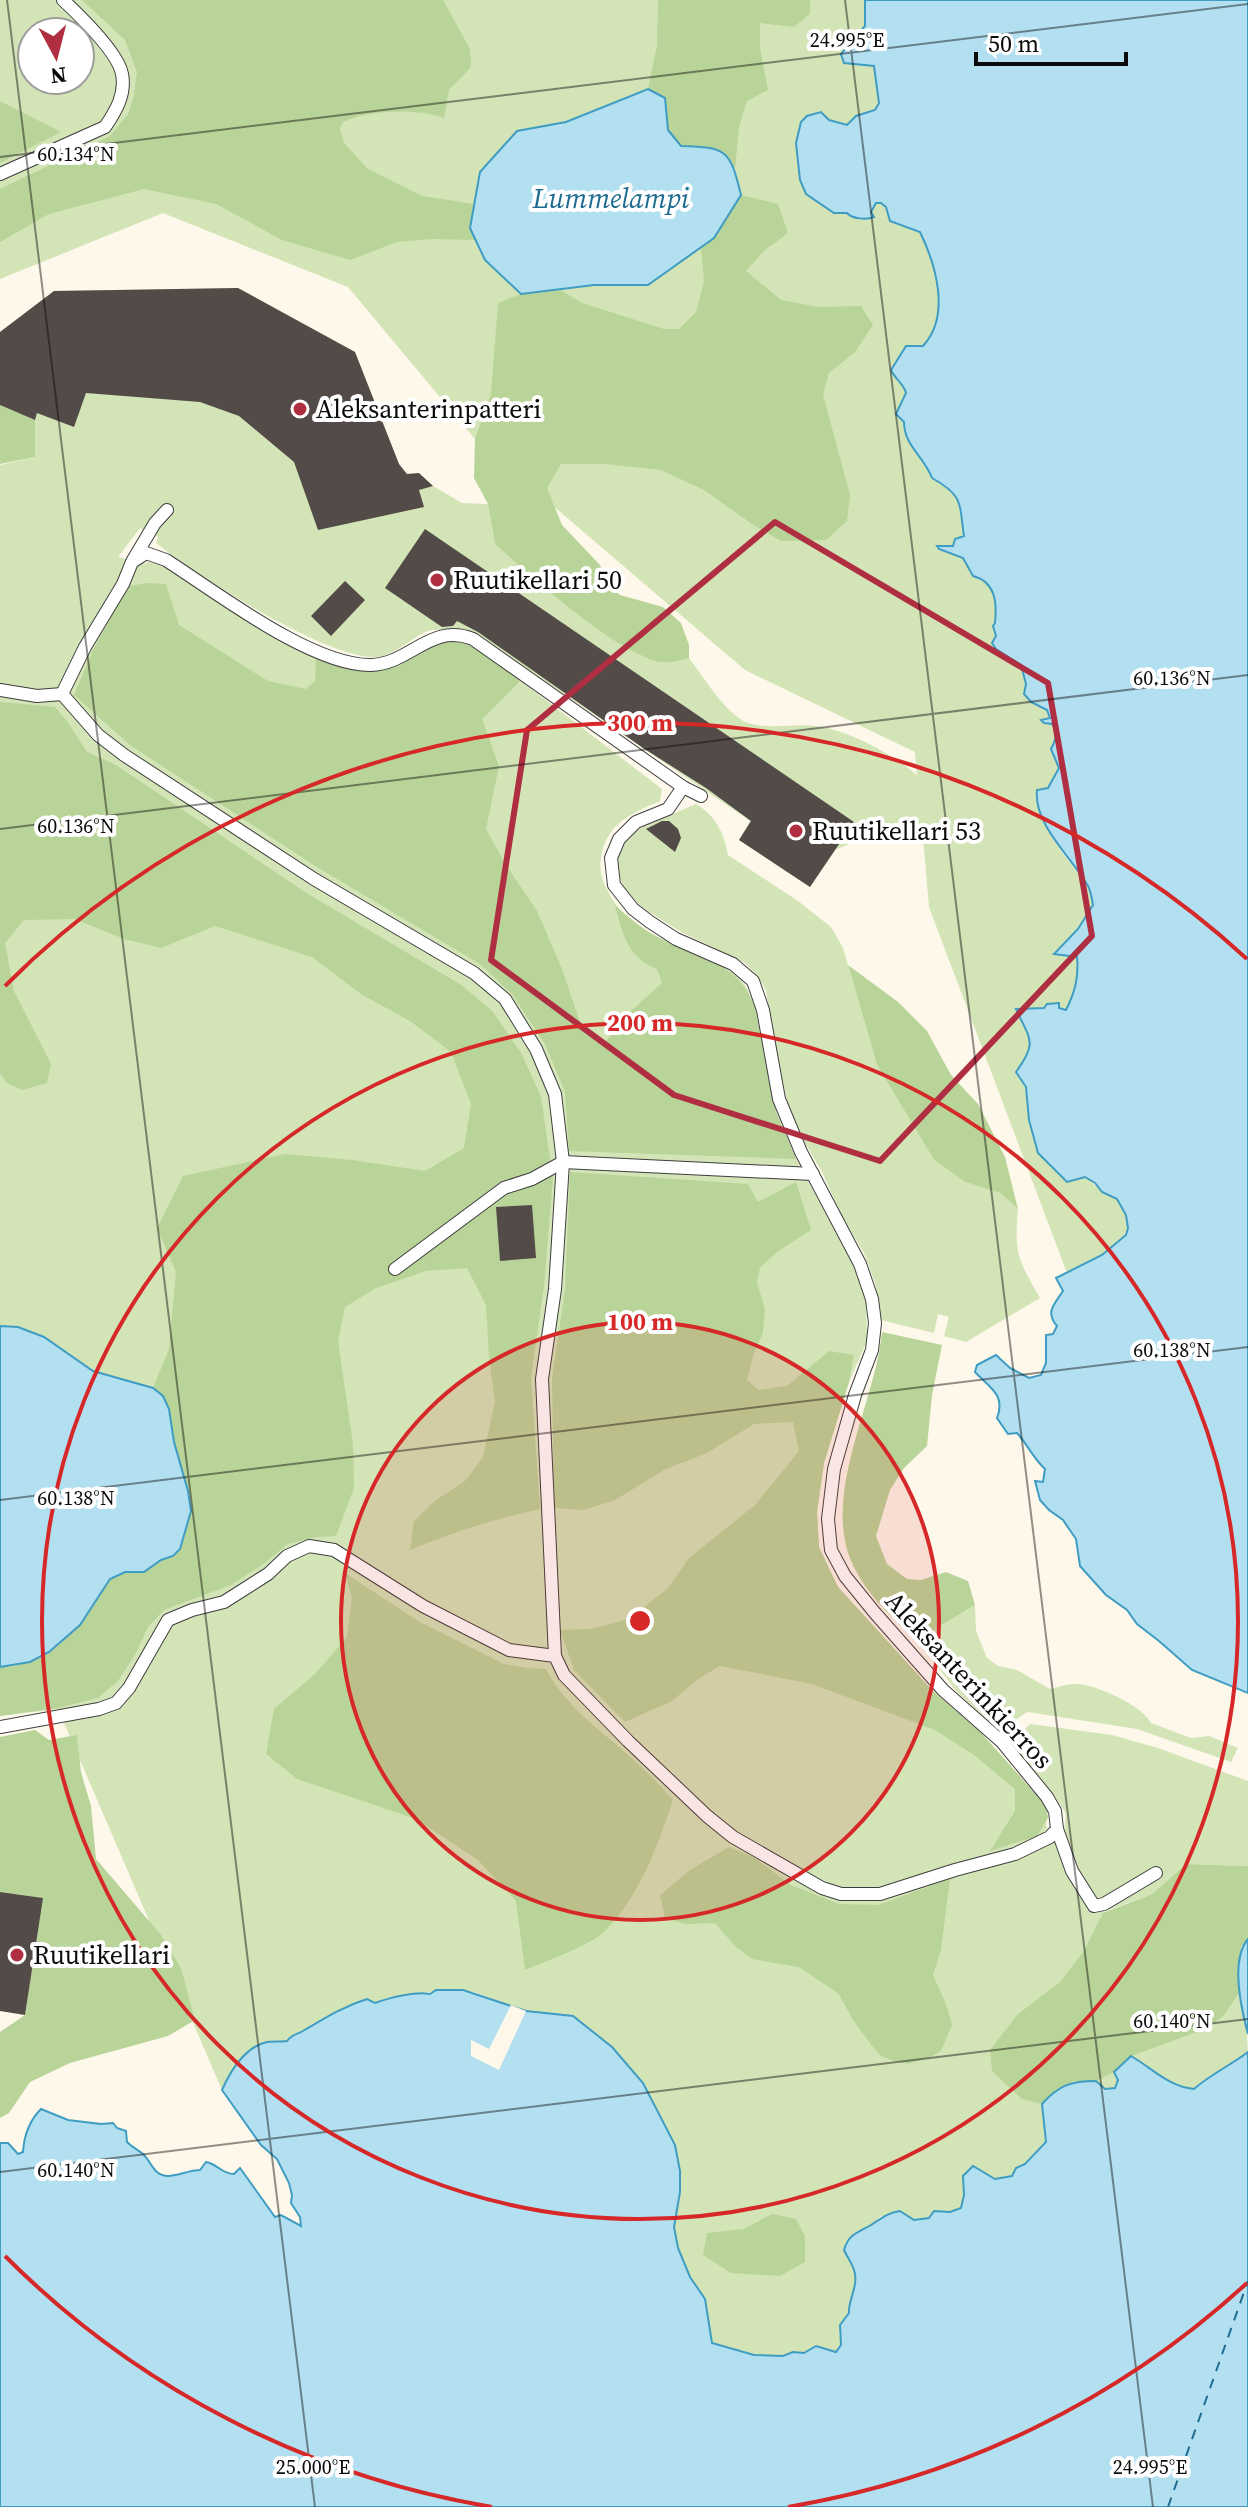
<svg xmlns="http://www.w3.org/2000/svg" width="1248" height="2507" font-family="'Source Serif 4',serif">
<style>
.green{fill:#d3e4b7;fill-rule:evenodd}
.forest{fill:#b9d498}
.water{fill:#b3e0f1;stroke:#3f9cc2;stroke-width:2}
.pier{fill:#fdf8ea}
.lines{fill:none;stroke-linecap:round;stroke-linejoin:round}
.ferry{stroke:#1f6c92;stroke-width:2;stroke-dasharray:10 8;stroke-linecap:butt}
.building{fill:#524b48}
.lane-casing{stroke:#3e3e3e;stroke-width:14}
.lane{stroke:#fff;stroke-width:12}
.marked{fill:none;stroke:#af2e42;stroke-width:6;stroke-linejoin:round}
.ticks{fill:none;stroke:#0b0b0b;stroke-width:2;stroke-opacity:0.45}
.ring{fill:none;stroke:#d62828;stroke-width:4}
.poi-dot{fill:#af2e42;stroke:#fff;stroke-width:3}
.labels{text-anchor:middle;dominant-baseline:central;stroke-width:8;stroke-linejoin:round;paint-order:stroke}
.poi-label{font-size:26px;fill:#0b0b0b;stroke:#fff;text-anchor:start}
.street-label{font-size:26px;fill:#0b0b0b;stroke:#fff}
.water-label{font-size:28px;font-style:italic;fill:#1f6c92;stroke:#fff}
.ticks-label{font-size:20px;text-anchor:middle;fill:#0b0b0b;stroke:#fff;stroke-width:8;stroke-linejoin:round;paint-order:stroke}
.centre{fill:#d62828;stroke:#fff;stroke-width:4}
.ring-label{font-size:24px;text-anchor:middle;font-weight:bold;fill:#d62828;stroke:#fff;stroke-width:8;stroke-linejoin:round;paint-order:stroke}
</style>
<rect width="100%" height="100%" fill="#fdf8ea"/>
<g class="green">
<path d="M0 0H865V26L858 66H874L879 103 875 110 856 116 847 125 829 120 796 143 800 180 834 213H847L850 216 868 219 876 203H881L886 207 890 221 920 232C934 261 947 305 932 336 926 348 905 368 896 380L904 386 906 393 901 402 904 432 912 448 926 462 932 478C963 496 960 504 964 537L953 546H938L963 558 989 586 996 598 997 636 1013 659 1021 665 1031 702 1047 710 1050 719H1042L1044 723 1052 724C1058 732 1056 740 1051 749L1059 768 1048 788 1036 799C1043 816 1050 835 1061 851 1075 871 1089 880 1093 905L1078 929 1054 953 1077 956C1079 978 1075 992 1066 1011L1059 1008V1004L1044 1008 1016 1009C1030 1040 1038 1042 1016 1072L1026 1087 1029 1120 1038 1153 1067 1182 1085 1177C1092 1182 1097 1188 1105 1193 1108 1195 1113 1196 1116 1199 1117 1200 1122 1208 1123 1210 1143 1242 1090 1261 1067 1273L929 907 923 837 910 843 860 839 835 850 810 887 739 840 750 821 473 632C463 632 438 629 431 630 416 633 398 655 376 657 328 660 196 575 156 543L158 537 140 528 118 557 144 564 148 562 162 565 282 642 337 667 381 670 400 665 422 652 467 645 491 658 662 789 660 801C630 814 607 823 601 857 599 871 602 881 609 893 636 947 704 942 741 980 748 988 751 998 755 1007L776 1112 796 1159 853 1265 862 1285 866 1302 867 1341 849 1382 824 1463 817 1512 819 1547 838 1587 932 1690 982 1734 1040 1799 1047 1810 1046 1825 1055 1841 1064 1832 1066 1814 1053 1793 1011 1743 1030 1724 1112 1735 1158 1748 1248 1781V1866L1186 1864 1152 1894 1103 1912 1248 1939 1241 1947 1248 2052 1225 2069 1202 2081 1194 2089 1177 2088 1150 2067 1118 2080 1115 2088 1105 2090 1046 2141 1012 2176 995 2179 973 2166 963 2176 964 2195 961 2208 950 2212 934 2211 929 2218 914 2220 881 2216 870 2226 854 2232 849 2262 855 2271V2280L849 2313 839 2332 841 2345 836 2352 816 2346 804 2353 793 2352 783 2356 754 2355 712 2343 705 2299 690 2277 678 2248 674 2227 680 2192V2171L675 2145 643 2082 573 2017 526 2011 474 1992H423L387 1998 312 2024C305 2031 293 2033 287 2041 281 2042 273 2041 267 2042 245 2047 230 2072 222 2090L58 1709 0 1716V465L35 457 0 405V332L54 291 238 288 355 352 399 464 406 474 419 473 433 486 462 503 488 504 495 544 662 663 689 658C703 676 726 715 748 723 769 730 795 723 816 726 851 731 890 753 917 775L915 752 745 670 475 439 348 287 163 213 0 279ZM32 32H80V80H32Z"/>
<path d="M696 804C716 816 724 833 728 855L798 901 831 927 843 948 877 1065 934 1160 965 1182 1000 1193 1018 1209C1014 1255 1018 1259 1040 1298L966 1342 944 1336 949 1317 938 1314 934 1333 881 1320 875 1283 864 1253 843 1219 822 1172 791 1119 772 1032 766 990 757 975 745 963 681 932 643 908 625 890 617 870 619 850 633 831Z"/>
<path d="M975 1605 976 1631 987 1658 998 1666 1017 1670 1050 1689C1058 1687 1067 1684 1075 1684 1094 1683 1143 1706 1151 1723L1191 1738 1209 1736 1238 1748 1231 1762 1137 1729 1028 1712C1017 1717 1011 1726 1000 1731L957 1692 917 1640Z"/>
</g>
<g class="forest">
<path d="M82 0H443L470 49 471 67 449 90 444 118C416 108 370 110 343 122L340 129 344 143 368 169 422 196 474 204 470 227 476 240 432 239 397 242 350 260 282 240 216 204 144 189 49 214 0 242V189L110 136 128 114 134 96 137 72 125 40Z"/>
<path d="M658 0H810V14L794 27 760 23V48L768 90 747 101 739 127 735 169C719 144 709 146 682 146L668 130 665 98 648 89 657 46Z"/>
<path d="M0 101 2 102 61 132 0 163Z"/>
<path d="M741 195 778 204 788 233 765 250 746 271 781 300 819 307 861 306 873 325 855 352 829 373 823 395 850 495 847 521 826 540 781 541 752 524 704 490 661 470 605 464H561L547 488 562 525 600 565 609 584 620 595 663 607 681 623 689 645V658C680 660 668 664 659 662 609 648 535 579 495 544L488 504 474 478 475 439 491 394 498 303 521 294 560 290 582 303 664 329H679L696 312 704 281 701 247 714 238Z"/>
<path d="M0 405 35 420V457L0 464Z"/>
<path d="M148 583 166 584 179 625 268 681 306 689 315 681 316 658C342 669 373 677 400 665 418 656 436 639 457 642 480 645 502 667 520 681L482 719 499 766 486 829 506 865 537 911 562 969 583 1031 606 1041 632 1010 662 983 657 969C628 958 622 933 615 905 629 918 644 930 661 939 699 958 739 963 755 1007L776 1112 796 1159 569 1151 565 1092 545 1044 512 994 480 964 320 869 130 745 74 695 93 650 128 586Z"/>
<path d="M0 702 55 707 67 721 87 752 116 765 305 892 463 986 493 1012 521 1053 541 1096 553 1179 544 1286 531 1377 540 1509C495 1519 452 1532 410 1550L414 1521 436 1500 465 1481 483 1457 495 1402 489 1357 486 1305 467 1268 426 1271 376 1288 345 1307 338 1341 353 1444 354 1488 336 1536 316 1537 288 1544 262 1565 231 1585 164 1610 148 1627 135 1655 118 1681 98 1698 58 1708 0 1716V1667L16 1666 49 1652 80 1625 110 1579 125 1572H144L161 1560 173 1556 180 1549 191 1511 188 1491 180 1469 163 1396 153 1388 169 1349 176 1272 157 1228 183 1176 285 1154 352 1160 425 1171 464 1148 471 1104 451 1052 410 1021 361 994 312 957 215 926 161 948 124 939 75 919 24 920 5 943 14 991 51 1064 47 1083 22 1090 7 1083 0 1074Z"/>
<path d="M848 965 898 1002 927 1031 951 1075 978 1104 1005 1157 1018 1209 1000 1193 965 1182 934 1160 877 1065Z"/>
<path d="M570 1172 748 1184 758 1202 796 1182 811 1230 777 1252 760 1268 757 1283 765 1309 763 1333 754 1353 747 1380 759 1390 787 1386 829 1351 854 1355 849 1382 824 1463 817 1512 819 1547 838 1587 932 1690 982 1734 1040 1799 1047 1810 1048 1818 1037 1836 990 1851 1015 1811V1789L974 1755 935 1730 812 1684 720 1666 698 1679 672 1701 625 1722 574 1670 560 1630 590 1629 629 1619 668 1588 689 1558 755 1505 799 1451 793 1422 754 1424 707 1453 664 1470 615 1500 584 1510 554 1508 552 1378 565 1290Z"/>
<path d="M882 1332 942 1345 932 1395 927 1446 904 1468 890 1490 876 1536 887 1564 907 1579 921 1580 946 1572 968 1581 975 1605 917 1640C894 1620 870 1598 856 1571 817 1501 875 1406 882 1332Z"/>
<path d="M345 1573 418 1621 504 1664 527 1668 546 1669C563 1702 591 1723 619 1747 638 1763 656 1781 673 1800 657 1847 640 1896 604 1932 590 1945 544 1962 525 1970L516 1901 478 1860 416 1819 297 1779 266 1754 274 1709 315 1674 347 1637 352 1598Z"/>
<path d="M35 1730 49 1740 77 1735 81 1772 91 1806 96 1859 161 1935 181 1968 195 2020 168 2036 70 2063 30 2082 9 2113 0 2118V2032L25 2015 42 1898 0 1892V1737Z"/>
<path d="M729 1847 755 1858 791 1885 839 1904 878 1905 950 1879 941 1950 933 1975 946 2004 952 2025 941 2051 928 2058 908 2064 894 2061 881 2056 872 2046 853 2020 839 1994 799 1967 752 1959 735 1946 715 1923 685 1924 665 1918 660 1895 690 1870Z"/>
<path d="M1186 1864 1248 1866V1939L1241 1947 1239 1993 1224 2015 1208 2028 1131 2056 1114 2072 1096 2081H1073L1051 2095 1042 2104 1022 2099 992 2071 990 2050 1018 2014 1060 1982 1084 1951 1103 1913 1152 1894Z"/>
<path d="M772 2214 796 2219 805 2236V2262L780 2276 731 2273 703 2255 707 2233 744 2229Z"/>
</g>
<g class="water">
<path d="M865 0H1248V1693L1192 1670 1159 1641 1137 1624 1127 1610 1106 1595 1080 1566 1076 1539 1063 1520 1049 1510 1040 1500 1035 1481 1043 1482 1045 1469C1033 1458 1028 1445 1017 1433L1008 1434 997 1418C1006 1395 990 1388 975 1372L977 1365 996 1355 1010 1368 1029 1378 1041 1375 1046 1363V1335L1053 1334 1057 1326C1045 1312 1054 1305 1063 1291L1056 1278 1102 1255 1126 1235 1128 1228 1126 1215 1117 1199 1102 1192 1095 1183 1085 1177 1067 1182 1038 1153 1029 1120 1026 1087 1016 1072C1038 1042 1030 1040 1016 1009L1044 1008 1047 1004 1059 1003V1008L1066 1010C1075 992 1079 977 1077 957L1054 954 1078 929 1093 905C1092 899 1091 892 1088 886 1073 859 1033 824 1037 790L1048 788 1059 768 1051 749C1056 740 1058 732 1052 724L1044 723 1041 720 1050 718 1047 710 1031 702 1024 694 1026 684 1021 665 996 649 992 643 996 636 993 626 995 623C997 603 996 582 973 576L963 558 939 549 937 546H953L955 539 964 536C959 503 964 496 932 478 924 456 904 446 904 422L896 414 906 393C904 384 895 379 891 370L906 346H923C951 316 936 265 920 232L890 221 886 207 881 203H876L871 212 874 217C867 220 852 219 847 213H834L806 194 800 180 796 143 801 122 807 116 821 112 829 120 847 125 856 116 875 110 879 103 874 66 844 63 841 54 865 26Z"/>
<path d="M648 89 665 98 668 130 681 146C727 147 730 150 741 195L714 238 648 285H594L521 294 485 260 470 228 480 172 517 131 566 122Z"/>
<path d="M0 1326 18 1327 44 1337 93 1371 153 1388 163 1396 169 1409 174 1442 188 1491 191 1511 180 1549 173 1556 161 1560 144 1572H125L110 1579 80 1625 49 1652 30 1662 0 1667Z"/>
<path d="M1248 1939V2034C1241 2008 1230 1960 1248 1939Z"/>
<path d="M436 1990H463L526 2011 573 2016 612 2047 643 2083 675 2145 680 2171V2192L674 2227 678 2248 690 2277 705 2299 712 2343 754 2355 783 2356 793 2352 804 2353 816 2346 836 2352 841 2345 840 2325 849 2313C848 2300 858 2287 855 2274 854 2266 847 2257 844 2250 849 2233 858 2233 871 2225 882 2218 887 2213 900 2211L914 2220 929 2218 934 2211 950 2212 961 2208 964 2195 963 2176 973 2166 995 2179 1012 2176 1016 2168 1025 2164 1046 2142 1042 2104C1059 2085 1071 2081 1096 2081L1105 2089 1115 2088 1118 2080 1114 2072 1131 2056C1152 2068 1169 2087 1194 2089 1208 2076 1231 2065 1248 2052V2507H0V2143H8L18 2154 23 2152C24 2136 30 2120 41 2109L68 2120 101 2124 113 2123 117 2128 126 2131 127 2142C132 2147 138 2150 143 2154 151 2161 153 2175 167 2176 175 2177 189 2170 200 2170L206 2162C218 2164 221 2174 234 2174L240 2168 275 2217 281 2215 301 2226 300 2217 291 2203 292 2195 289 2183 277 2159 261 2145 222 2090C230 2072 245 2047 267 2042 273 2041 281 2042 287 2041 292 2034 296 2035 303 2031 325 2018 342 2007 367 1999L375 2003C388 1998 417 1991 430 1994Z"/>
</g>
<path class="pier" d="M511 2005 526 2011 499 2070 471 2056V2040L489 2049Z"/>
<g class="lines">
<path class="ferry" d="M1168 2507 1248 2281"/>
</g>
<g class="building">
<path d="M238 288 355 352 399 464 407 474 419 473 433 486 419 490 424 507 318 530 294 462 239 416 200 402 86 393 74 427 37 413 35 420 0 405V332L54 291Z"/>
<path d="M425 529 854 822 810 887 739 840 751 821 706 788 643 748 478 632 457 621 453 626 442 627 385 588Z"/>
<path d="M345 581 365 600 331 636 311 616Z"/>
<path d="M662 821H669L678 829 681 838 675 852 646 829Z"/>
<path d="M532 1205 536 1258 500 1261 496 1207Z"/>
<path d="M0 1892 43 1898 25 2015 0 2011Z"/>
</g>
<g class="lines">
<g class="lane-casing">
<g id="lane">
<path d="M0 174 105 127C116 111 126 94 122 74 118 52 79 15 63 0"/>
<path d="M133 560 155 523 167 510"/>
<path d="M0 690 37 696 62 694"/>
<path d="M62 694 98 735 124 755 314 879 474 973 505 999 536 1049 555 1094 563 1162 555 1289 542 1379 555 1656"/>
<path d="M62 694 85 647 123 584 132 562 146 553 166 560C216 592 312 666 371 665 410 664 431 622 473 639L683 787 701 796"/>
<path d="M395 1269 504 1188 532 1179 563 1162 813 1174"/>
<path d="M0 1727 99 1709 116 1703 129 1688 168 1620 192 1610 224 1602 268 1574 287 1556 309 1546 334 1550 423 1606 509 1650 555 1656 564 1675 628 1741 707 1816 733 1837 822 1888 841 1894H880L955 1870 1015 1854 1050 1837 1057 1829 1055 1811 1047 1797 1002 1742 943 1690 875 1613 845 1576 831 1550 828 1519 834 1469 855 1395 872 1350 875 1323 872 1299 860 1264 801 1152 779 1099 763 1010 753 981 733 964 676 939 650 922 633 909 614 885 611 858 619 839 636 822 668 809 683 787"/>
<path d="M1057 1829 1072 1871 1094 1906 1104 1904 1156 1873"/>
</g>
</g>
<use href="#lane" class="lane"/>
</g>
<path class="marked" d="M775 522 1048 683 1092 936 880 1161 674 1095 491 960 527 730Z"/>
<path class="ticks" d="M7 0 315 2507M845 0 1153 2507M0 157 1248 4M0 829 1248 675M0 1500 1248 1347M0 2172 1248 2019"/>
<circle cx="640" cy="1621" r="299" fill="#d62828" fill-opacity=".12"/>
<g class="ring">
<circle cx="640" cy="1621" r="299"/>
<circle cx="640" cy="1621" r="598"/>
<path d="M1247 2283A898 898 0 0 1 788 2507M492 2507A898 898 0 0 1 5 2256M5 986A898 898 0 0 1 1247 959"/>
</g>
<g class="poi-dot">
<circle cx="300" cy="409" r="8"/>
<circle cx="437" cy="580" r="8"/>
<circle cx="796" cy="831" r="8"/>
<circle cx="17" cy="1955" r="8"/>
</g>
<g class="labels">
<g class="poi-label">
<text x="316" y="409">Aleksanterinpatteri</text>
<text x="453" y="580">Ruutikellari 50</text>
<text x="812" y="831">Ruutikellari 53</text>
<text x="33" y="1955">Ruutikellari</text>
</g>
<g class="street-label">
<text transform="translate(969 1680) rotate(47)">Aleksanterinkierros</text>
</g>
<g class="water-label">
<text x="611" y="198">Lummelampi</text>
</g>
</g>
<g class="ticks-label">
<text x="847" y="47">24.995°E</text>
<text x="76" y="161">60.134°N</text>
<text x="1172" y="685">60.136°N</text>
<text x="76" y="833">60.136°N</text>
<text x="1172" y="1357">60.138°N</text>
<text x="76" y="1505">60.138°N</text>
<text x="1172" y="2028">60.140°N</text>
<text x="76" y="2177">60.140°N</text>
<text x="313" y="2474">25.000°E</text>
<text x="1150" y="2474">24.995°E</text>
</g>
<circle cx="640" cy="1621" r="12" class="centre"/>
<g class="ring-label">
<text x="640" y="731">300 m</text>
<text x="640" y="1031">200 m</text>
<text x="640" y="1330">100 m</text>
</g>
<g transform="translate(56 56) rotate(173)"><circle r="38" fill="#ffffff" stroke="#9d9d9d" stroke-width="2"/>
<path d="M0-6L14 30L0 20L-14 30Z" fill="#af2e42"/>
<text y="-12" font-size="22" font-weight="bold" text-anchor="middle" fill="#0b0b0b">N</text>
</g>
<path d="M976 52v12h150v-12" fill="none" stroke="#0b0b0b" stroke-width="4"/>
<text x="988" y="52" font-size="24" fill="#0b0b0b" stroke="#ffffff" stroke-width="6" paint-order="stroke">50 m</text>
</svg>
